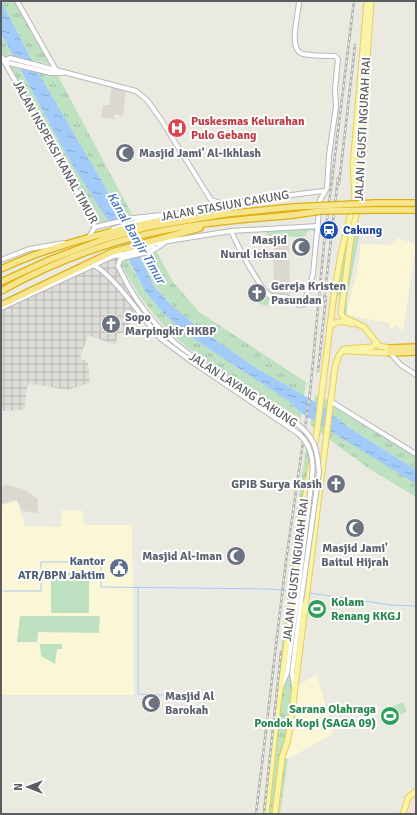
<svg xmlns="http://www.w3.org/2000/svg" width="417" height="815" font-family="Signika,sans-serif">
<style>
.commercial{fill:#fbf6d5}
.industrial{fill:url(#industrial-grid)}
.education{fill:#dbd9cf}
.medical{fill:#f9e1dc}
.grass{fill:url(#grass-tufts)}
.park{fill:#bee2c1}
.water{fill:url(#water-ripples)}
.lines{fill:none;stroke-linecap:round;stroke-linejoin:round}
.stream{stroke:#a2cbf9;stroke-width:1}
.minor-casing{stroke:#b6b8bc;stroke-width:6}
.major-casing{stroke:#e8cd5d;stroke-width:7}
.highway-casing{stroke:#ddb00e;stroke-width:8}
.minor{stroke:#fff;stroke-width:4}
.major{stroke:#f9f4a7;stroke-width:5}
.highway{stroke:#f6e58d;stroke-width:5.5}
.rail-casing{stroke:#b1b2b2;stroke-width:2.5}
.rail{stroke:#fff;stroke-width:1;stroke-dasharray:3;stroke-linecap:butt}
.minor-bridge-casing{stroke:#b6b8bc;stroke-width:6;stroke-linecap:butt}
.highway-bridge-casing{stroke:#ddb00e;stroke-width:8;stroke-linecap:butt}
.minor-bridge{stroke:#fff;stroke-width:4}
.highway-bridge{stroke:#f6e58d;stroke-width:5.5}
.labels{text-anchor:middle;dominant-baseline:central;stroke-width:4;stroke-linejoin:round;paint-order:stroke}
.health-label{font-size:12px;font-weight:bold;fill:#be3a42;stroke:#fff;text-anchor:start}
.street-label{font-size:12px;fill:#595c60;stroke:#fff}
.worship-label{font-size:12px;font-weight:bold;fill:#5b616d;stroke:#fff;text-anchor:start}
.transit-label{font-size:12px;font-weight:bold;fill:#164399;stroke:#fff;text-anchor:start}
.service-label{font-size:12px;font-weight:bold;fill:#4e5e75;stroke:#fff;text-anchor:end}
.leisure-label{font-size:12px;font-weight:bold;fill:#27864d;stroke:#fff;text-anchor:start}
.water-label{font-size:13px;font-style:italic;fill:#4775ba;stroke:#fff}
</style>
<defs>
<pattern id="industrial-grid" width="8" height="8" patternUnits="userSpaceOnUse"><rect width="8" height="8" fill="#dfddd8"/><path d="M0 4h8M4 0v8" fill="none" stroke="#b8b6b3"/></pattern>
<pattern id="grass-tufts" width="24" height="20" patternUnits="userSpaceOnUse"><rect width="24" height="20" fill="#bee2c1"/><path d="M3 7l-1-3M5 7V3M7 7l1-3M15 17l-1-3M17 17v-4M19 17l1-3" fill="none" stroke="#9dbaa0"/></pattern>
<pattern id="water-ripples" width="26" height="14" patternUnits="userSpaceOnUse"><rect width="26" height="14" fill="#a2cbf9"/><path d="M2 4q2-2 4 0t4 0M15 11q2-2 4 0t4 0" fill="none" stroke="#87a8cd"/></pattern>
</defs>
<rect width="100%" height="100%" fill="#ebeae0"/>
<g class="commercial">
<path d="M399 238 416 245 403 331 396 325 394 328H390L389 323 347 315 346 312 357 274 361 244 390 245Z"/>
<path d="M17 501 25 526 61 527 62 510 83 511 84 525H132L134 695H1V505Z"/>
<path d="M317 674 333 734 288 759 282 757 294 688Z"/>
</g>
<path class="industrial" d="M117 256 120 260 118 266 140 303 126 332 118 334 115 345 88 335 80 358 88 362 90 383 67 390 28 383 24 410 1 411V309Z"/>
<g class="education">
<path d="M112 85 126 90 123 116 115 114 114 119 101 118 103 105H109Z"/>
<path d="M273 238H289L290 296 274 293Z"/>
<path d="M5 484 26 490 38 499V513L22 511 17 500 1 504V486L4 487Z"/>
</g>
<path class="medical" d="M411 799 416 806V814H404Z"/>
<g class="grass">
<path d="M1 1H17L52 65 32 60Z"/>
<path d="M1 35 70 161 110 224 96 227 55 150 7 69 2 62Z"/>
<path d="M38 72 58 76 134 218 123 221 107 190Z"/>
<path d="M155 249 173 282 199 312 306 382 304 396 256 368 201 330 170 304 154 285 139 255Z"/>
<path d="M126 257 145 291 197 341 290 402 301 413V419C260 393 205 366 171 333 151 313 135 290 121 265L123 258Z"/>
<path d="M315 395 330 401 416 454V470L348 427 314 402Z"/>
<path d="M311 419 408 478 416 484V497L368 468 310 425Z"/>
<path d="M307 443 312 456 301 523 287 673 293 676C295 703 289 730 282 757L288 759 280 814H267L278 704 276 696 296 514Z"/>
</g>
<g class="park">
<path d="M345 224 347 225V232L360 233 347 298V318L343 317V297L334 294V296L330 293 337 271Z"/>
<path d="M315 227V231L309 230 304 237 269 236 262 229Z"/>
<path d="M258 273 263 286 273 292 267 306 257 303 263 291 258 286 252 294 250 292 256 281 252 274Z"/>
<path d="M51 572 89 573V613H51Z"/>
<path d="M20 616H100L99 633 38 632 37 642H17Z"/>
<path d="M40 644H62V649H57L55 664 41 656Z"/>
<path d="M403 702 407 711 392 719V721L387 724 380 712Z"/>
</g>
<path class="water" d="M1 1 38 72 107 190 154 286 170 304 201 330 256 368 324 407 348 427 416 470V484L301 413 290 402 197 341 165 315 145 291 110 224 70 161 1 34Z"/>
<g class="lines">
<g class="stream">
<path d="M138 588V694L163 695"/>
<path d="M4 591H41V562H101V587L269 589 293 591"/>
<path d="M310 593 391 605 416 606"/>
</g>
<g class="minor-casing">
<g id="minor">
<path d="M17 1 56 70"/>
<path d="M1 56 55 150 95 227 134 218 161 215"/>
<path d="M4 59 9 63 51 73H63"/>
<path d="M6 60 10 58 136 91 147 100 160 118 211 200 223 204"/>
<path d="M113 229 140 221 244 201 323 191"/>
<path d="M231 231 244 258 263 289 270 296 286 297 299 305 304 304 313 274 320 200 327 188 329 155 336 107 335 89 338 59 335 56C325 56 313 56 303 54 287 50 299 14 299 1"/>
<path d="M90 235 95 227"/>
<path d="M164 243 152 251 123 258 120 260 118 266C142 317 173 347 221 375"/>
<path d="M149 244 231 231 318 226"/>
<path d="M117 256 153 246"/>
<path d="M1 260 29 249 64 243"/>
<path d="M93 265C112 273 144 320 160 338"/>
<path d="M1 308 120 253"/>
<path d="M390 353 401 365 416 375"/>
<path d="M330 401 416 454"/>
<path d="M282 685 287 673 297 600"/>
<path d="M294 686 292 673 301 601"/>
</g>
</g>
<g class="major-casing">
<g id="major">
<path d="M330 327C336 320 343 321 352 324"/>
<path d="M346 351 390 353V348L379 346 364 327 343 317 341 313 351 237 361 194 359 176 371 1"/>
<path d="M266 814 278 704 293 601 301 523 317 431 334 294 341 254 355 196 353 166 367 1"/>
<path d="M275 814 282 757 287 743 290 728 335 367 339 355 344 349 372 347 377 343"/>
<path d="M403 814 408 798 416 791"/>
</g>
</g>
<g class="highway-casing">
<g id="highway">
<path d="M375 203H416"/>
<path d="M374 210H416"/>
<path d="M1 269C52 245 117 229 173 218L184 220"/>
<path d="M1 282 49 260 102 240 147 227 225 214 293 207"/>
<path d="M1 291C48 265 98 245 151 233 198 223 246 219 293 215"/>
<path d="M1 305 112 252 200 228"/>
<path d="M390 348 416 347"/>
<path d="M390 353 416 352"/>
</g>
</g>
<use href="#minor" class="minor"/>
<use href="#major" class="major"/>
<use href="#highway" class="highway"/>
<g class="rail-casing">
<g id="rail">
<path d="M339 184 355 45"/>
<path d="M324 301 338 178"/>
<path d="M318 371 326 297"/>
<path d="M256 814 286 561 310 393 324 244 354 1"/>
<path d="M264 814 281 652"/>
</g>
</g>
<use href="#rail" class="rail"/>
<g class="minor-bridge-casing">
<g id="minor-bridge">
<path d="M160 338 191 361 299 434C312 446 314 461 312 477L297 600"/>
<path d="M221 375C242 389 297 417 310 437 317 447 318 460 319 472L301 601"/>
</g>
</g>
<g class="highway-bridge-casing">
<g id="highway-bridge">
<path d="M293 207 375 203"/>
<path d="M293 215 321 211 374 210"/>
</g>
</g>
<use href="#minor-bridge" class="minor-bridge"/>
<use href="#highway-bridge" class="highway-bridge"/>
</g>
<defs>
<g id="hospital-disc" transform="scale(1)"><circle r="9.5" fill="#e0444e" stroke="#fff"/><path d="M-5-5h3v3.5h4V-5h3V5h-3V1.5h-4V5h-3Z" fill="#fff"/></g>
<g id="mosque-disc" transform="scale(1)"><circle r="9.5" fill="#6b7280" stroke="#fff"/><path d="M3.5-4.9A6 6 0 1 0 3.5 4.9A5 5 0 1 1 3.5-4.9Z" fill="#fff"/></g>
<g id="station-disc" transform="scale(1)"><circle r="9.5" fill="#1a4fb4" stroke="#fff"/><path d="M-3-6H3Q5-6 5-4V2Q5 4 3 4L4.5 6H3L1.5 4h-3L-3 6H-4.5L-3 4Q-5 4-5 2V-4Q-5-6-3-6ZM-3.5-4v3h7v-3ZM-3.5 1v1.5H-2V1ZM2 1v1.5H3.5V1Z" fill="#fff"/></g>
<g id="church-disc" transform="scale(1)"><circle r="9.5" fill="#6b7280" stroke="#fff"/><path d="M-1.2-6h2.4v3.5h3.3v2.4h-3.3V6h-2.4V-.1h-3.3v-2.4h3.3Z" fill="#fff"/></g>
<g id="civic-disc" transform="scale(1)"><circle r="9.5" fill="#5c6f8a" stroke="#fff"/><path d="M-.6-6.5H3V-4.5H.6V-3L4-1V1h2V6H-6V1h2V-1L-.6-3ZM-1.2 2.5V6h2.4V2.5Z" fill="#fff"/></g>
<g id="stadium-disc" transform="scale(1)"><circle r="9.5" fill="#2e9e5b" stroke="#fff"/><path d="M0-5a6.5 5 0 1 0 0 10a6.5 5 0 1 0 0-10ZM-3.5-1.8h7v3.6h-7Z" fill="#fff"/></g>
</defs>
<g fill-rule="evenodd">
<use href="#hospital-disc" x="177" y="128"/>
<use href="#mosque-disc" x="125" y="153"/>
<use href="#station-disc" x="329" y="230"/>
<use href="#mosque-disc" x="301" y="247"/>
<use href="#church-disc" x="257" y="293"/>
<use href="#church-disc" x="111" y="324"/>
<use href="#church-disc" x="336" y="484"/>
<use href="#mosque-disc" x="355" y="528"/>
<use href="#mosque-disc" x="236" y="556"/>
<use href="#civic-disc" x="119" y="568"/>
<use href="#stadium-disc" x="317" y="609"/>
<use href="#mosque-disc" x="151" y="703"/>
<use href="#stadium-disc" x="390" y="716"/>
</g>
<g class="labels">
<g class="health-label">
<text x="191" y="121">Puskesmas Kelurahan<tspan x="191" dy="14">Pulo Gebang</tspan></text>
</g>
<g class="street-label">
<text transform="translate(363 129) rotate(-87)">JALAN I GUSTI NGURAH RAI</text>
<text transform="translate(55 152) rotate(61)">JALAN INSPEKSI KANAL TIMUR</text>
<text transform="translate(225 206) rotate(-10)">JALAN STASIUN CAKUNG</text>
<text transform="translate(243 390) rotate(33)">JALAN LAYANG CAKUNG</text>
<text transform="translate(296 570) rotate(-83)">JALAN I GUSTI NGURAH RAI</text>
</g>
<g class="worship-label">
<text x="139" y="153">Masjid Jami' Al-Ikhlash</text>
<text x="287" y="240" text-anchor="end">Masjid<tspan x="287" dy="14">Nurul Ichsan</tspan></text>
<text x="271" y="286">Gereja Kristen<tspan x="271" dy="14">Pasundan</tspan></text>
<text x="125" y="317">Sopo<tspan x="125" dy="14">Marpingkir HKBP</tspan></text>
<text x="322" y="484" text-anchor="end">GPIB Surya Kasih</text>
<text x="355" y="548" text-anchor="middle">Masjid Jami'<tspan x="355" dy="14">Baitul Hijrah</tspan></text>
<text x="222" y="556" text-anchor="end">Masjid Al-Iman</text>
<text x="165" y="696">Masjid Al<tspan x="165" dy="14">Barokah</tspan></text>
</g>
<g class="transit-label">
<text x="343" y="230">Cakung</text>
</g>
<g class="service-label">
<text x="105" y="561">Kantor<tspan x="105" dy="14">ATR/BPN Jaktim</tspan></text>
</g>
<g class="leisure-label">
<text x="331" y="602">Kolam<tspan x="331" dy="14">Renang KKGJ</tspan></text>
<text x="376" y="709" text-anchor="end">Sarana Olahraga<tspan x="376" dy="14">Pondok Kopi (SAGA 09)</tspan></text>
</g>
<g class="water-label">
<text transform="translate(136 238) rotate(60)">Kanal Banjir Timur</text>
</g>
</g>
<rect width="417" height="815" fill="none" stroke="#595c60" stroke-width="4"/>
<g transform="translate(28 787) rotate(270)" stroke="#ffffff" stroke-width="3" paint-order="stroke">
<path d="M0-3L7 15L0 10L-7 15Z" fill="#595c60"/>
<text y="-6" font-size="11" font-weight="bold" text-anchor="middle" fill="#595c60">N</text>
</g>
</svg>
